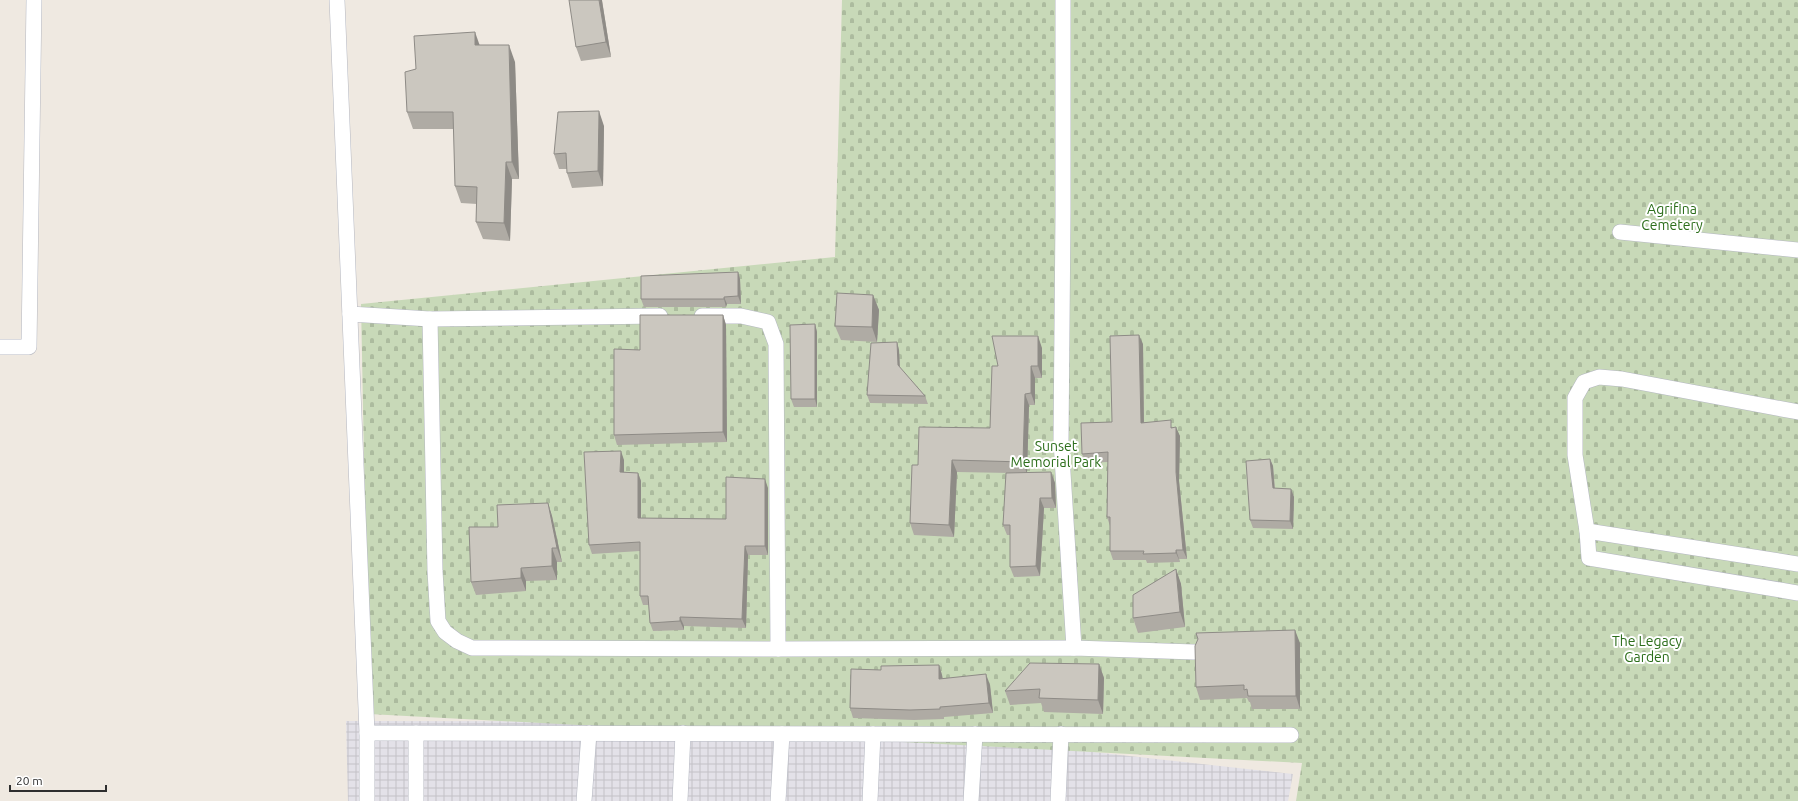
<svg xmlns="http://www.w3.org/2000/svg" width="1798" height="801" font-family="Ubuntu,sans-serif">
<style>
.industrial{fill:url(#industrial-grid)}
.cemetery{fill:url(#cemetery-stones)}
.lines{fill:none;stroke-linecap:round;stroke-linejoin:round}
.lane-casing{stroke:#b4b7c1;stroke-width:16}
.lane{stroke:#fff;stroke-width:15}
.wall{fill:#afaba4}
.shaded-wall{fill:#8e8b86}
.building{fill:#cbc7bf;stroke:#8e8b86}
.labels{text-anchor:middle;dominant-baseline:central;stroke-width:4;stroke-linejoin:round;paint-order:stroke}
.park-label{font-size:14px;fill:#2c6e1b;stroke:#fff}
</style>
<defs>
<pattern id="industrial-grid" width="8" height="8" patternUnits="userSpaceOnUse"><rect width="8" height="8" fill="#e3e1e8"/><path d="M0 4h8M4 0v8" fill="none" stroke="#c3c1c7"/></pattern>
<pattern id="cemetery-stones" width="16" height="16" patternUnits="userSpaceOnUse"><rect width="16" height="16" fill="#c8d9b8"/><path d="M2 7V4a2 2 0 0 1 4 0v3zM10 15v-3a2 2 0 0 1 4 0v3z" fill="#acbb9e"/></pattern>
</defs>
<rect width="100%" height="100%" fill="#efe9e1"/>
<path class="industrial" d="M346 721 819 722 1293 774 1288 801H348Z"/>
<path class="cemetery" d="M842 0H1798V801H1296L1302 763 369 714 361 304 835 257Z"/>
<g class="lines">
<g class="lane-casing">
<g id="lane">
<path d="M337 0 367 733V801"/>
<path d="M1063 0V214L1061 441 1074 648"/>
<path d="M1620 232 1798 250"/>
<path d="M350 314 430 319 660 316"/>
<path d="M702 316H741L768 322 776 344 778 649"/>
<path d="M430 319 435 571 438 621 445 632 457 641 472 648 778 649 1074 648 1194 652"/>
<path d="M0 347H29L34 0"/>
<path d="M1798 412 1622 379 1599 377 1584 382 1575 398V455L1587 531 1589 558 1798 593"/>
<path d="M1587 531 1798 564"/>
<path d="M367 733 1291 735"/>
<path d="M416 733V801"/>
<path d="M584 801 589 733"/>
<path d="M680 801 683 733"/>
<path d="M778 801 782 734"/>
<path d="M870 801 873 734"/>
<path d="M971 801 975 734"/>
<path d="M1058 801 1061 734"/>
</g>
</g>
<use href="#lane" class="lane"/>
</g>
<g class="wall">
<path d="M602 0 611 57 581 61 576 47Z"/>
<path d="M480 45 515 62 519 179H512L510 241 483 239 476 222 477 204 461 203 455 186 454 129H413L407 112 416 69Z"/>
<path d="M604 126 603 186 572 188 567 173V169H559L554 154Z"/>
<path d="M738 272 740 279 741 304H727L726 307H644L641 299Z"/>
<path d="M873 295 879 310 877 342 841 340 835 326Z"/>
<path d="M723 315 726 325 727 442 617 445 614 435 640 350Z"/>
<path d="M815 324 817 332V407H794L791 399Z"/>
<path d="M897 342 899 350 900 368 925 396 928 404 870 403 867 395Z"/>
<path d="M1143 344 1144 422 1173 427 1180 436 1179 481 1187 559H1179L1180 562 1147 563 1146 560H1113L1110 551V526L1107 517 1108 462 1086 463 1082 454 1112 422Z"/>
<path d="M1042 348V378H1035V405H1029L1027 473 1051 472 1055 483 1056 508H1044L1040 576 1014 577 1010 567V535H1007L1003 525 1011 473 957 472 954 537 914 535 910 523 918 465 990 428 998 366Z"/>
<path d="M1270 459 1273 466 1275 488 1291 489 1294 497 1293 529 1253 528 1250 520Z"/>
<path d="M624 460V472L638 473 641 481V518L726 519 768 488V555H748L746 628 684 626V630L653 631 650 623 649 605H643L640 596V551L592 554 589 545Z"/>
<path d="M548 503 552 516 562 562H557V580L526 581V591L476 595 471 582 498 527Z"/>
<path d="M1176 569 1181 584 1185 627 1138 633 1133 618Z"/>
<path d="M1196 633 1300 643V709H1252L1250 702H1249L1247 698 1200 700 1196 687 1198 640Z"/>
<path d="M1099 664 1104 678 1103 714 1044 712 1041 703 1010 705 1005 691Z"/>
<path d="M939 665 942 675 943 678 990 685 993 713 944 717V719L914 720 853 718 850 708 881 670Z"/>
</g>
<g class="shaded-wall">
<path d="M599 0H602V1L611 57 606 42Z"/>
<path d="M475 32 481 49 475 45Z"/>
<path d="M509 45 515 62 519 179 512 162Z"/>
<path d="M599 111 604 126 603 186 598 171Z"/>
<path d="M506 162 512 179 510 241 504 223Z"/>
<path d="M738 272 740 279 741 304 738 296Z"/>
<path d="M873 295 879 310 877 342 872 327Z"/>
<path d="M724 297 727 304 726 307 724 299Z"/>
<path d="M723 315 726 325 727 442 723 432Z"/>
<path d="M815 324 817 332V407L815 399Z"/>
<path d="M1139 335 1143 344 1144 432 1141 423Z"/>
<path d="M1038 336 1042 348V378L1038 366Z"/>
<path d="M897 342 899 350 900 372 898 365Z"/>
<path d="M1031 366 1035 378V405L1031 393Z"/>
<path d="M1025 394 1029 405 1027 474 1023 462Z"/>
<path d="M1176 427 1180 436 1179 481 1187 559 1183 550 1176 472Z"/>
<path d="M621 451 624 460V481L620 472Z"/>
<path d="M1270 459 1273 466 1275 496 1273 488Z"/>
<path d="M952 460 957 472 954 537 949 525Z"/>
<path d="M1051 472 1055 483 1056 508 1052 498Z"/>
<path d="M638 473 641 481V527L638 518Z"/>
<path d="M765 479 768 488V555L765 546Z"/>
<path d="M1291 489 1294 497 1293 529 1290 521Z"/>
<path d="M1040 498 1044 508 1040 576 1036 566Z"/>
<path d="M548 503 552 516 562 562 557 548Z"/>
<path d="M745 546 748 555 746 628 742 619Z"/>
<path d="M552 548 557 562V580L552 566Z"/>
<path d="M1176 550 1180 562 1176 553Z"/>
<path d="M521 568 526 581V591L521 578Z"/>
<path d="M1176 569 1181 584 1185 627 1180 612Z"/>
<path d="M680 617 684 626V630L680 621Z"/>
<path d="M1295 630 1300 643V709L1296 696Z"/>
<path d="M1099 664 1104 678 1103 714 1098 700Z"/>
<path d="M939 665 942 675 943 689 939 679Z"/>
<path d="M986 674 990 685 993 713 989 703Z"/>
</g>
<g class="building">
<path d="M569 0H599L606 42 576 47Z"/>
<path d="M475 32V45H509L512 162H506L504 223 476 222 477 187 455 186 453 112H407L405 72 416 69 414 36Z"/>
<path d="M599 111 598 171 567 173 566 153 554 154 558 112Z"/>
<path d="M738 272V296L724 297V299H641V276Z"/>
<path d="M837 293 873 295 872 327 835 326Z"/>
<path d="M640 315H723V432L614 435V349L640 350Z"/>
<path d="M815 324V399H791L790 325Z"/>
<path d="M1139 335 1141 423 1171 420V428L1176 427V472L1183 550H1176V553L1143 554 1144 551H1110V517H1107L1108 452 1082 454 1081 423 1112 422 1110 336Z"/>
<path d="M992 336H1038V366H1031V393L1025 394 1023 462 952 460 949 525 910 523 912 465H918L919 427 990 428 992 366H998Z"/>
<path d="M897 342 898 365 925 396 867 395 871 343Z"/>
<path d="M621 451 620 472 638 473V518L726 519V477L765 479V546H745L742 619 680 617V621L650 623 648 596H640V542L589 545 584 452Z"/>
<path d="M1270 459 1273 488 1291 489 1290 521 1250 520 1246 461Z"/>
<path d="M1051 472 1052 498H1040L1036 566 1010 567V525H1003L1006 473Z"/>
<path d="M548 503 557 548H552V566L521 568V578L471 582 469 527H498L497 505Z"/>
<path d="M1176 569 1180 612 1133 618V595Z"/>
<path d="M1295 630 1296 696H1248L1247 689 1244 690V685L1196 687 1195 646 1198 639 1196 633Z"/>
<path d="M1030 663 1099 664 1098 700 1039 698 1040 689 1005 691Z"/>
<path d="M939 665V679L986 674 989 703 940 707V709L910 710 850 708 851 669 881 670V666Z"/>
</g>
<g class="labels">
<g class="park-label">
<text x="1672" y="209">Agrifina<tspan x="1672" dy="16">Cemetery</tspan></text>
<text x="1056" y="446">Sunset<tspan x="1056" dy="16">Memorial Park</tspan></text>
<text x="1647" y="641">The Legacy<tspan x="1647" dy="16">Garden</tspan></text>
</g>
</g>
<path d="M10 785v6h96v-6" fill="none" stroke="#2e2e2e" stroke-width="2"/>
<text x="16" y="785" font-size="12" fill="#2e2e2e" stroke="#ffffff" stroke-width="3" paint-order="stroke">20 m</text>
</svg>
